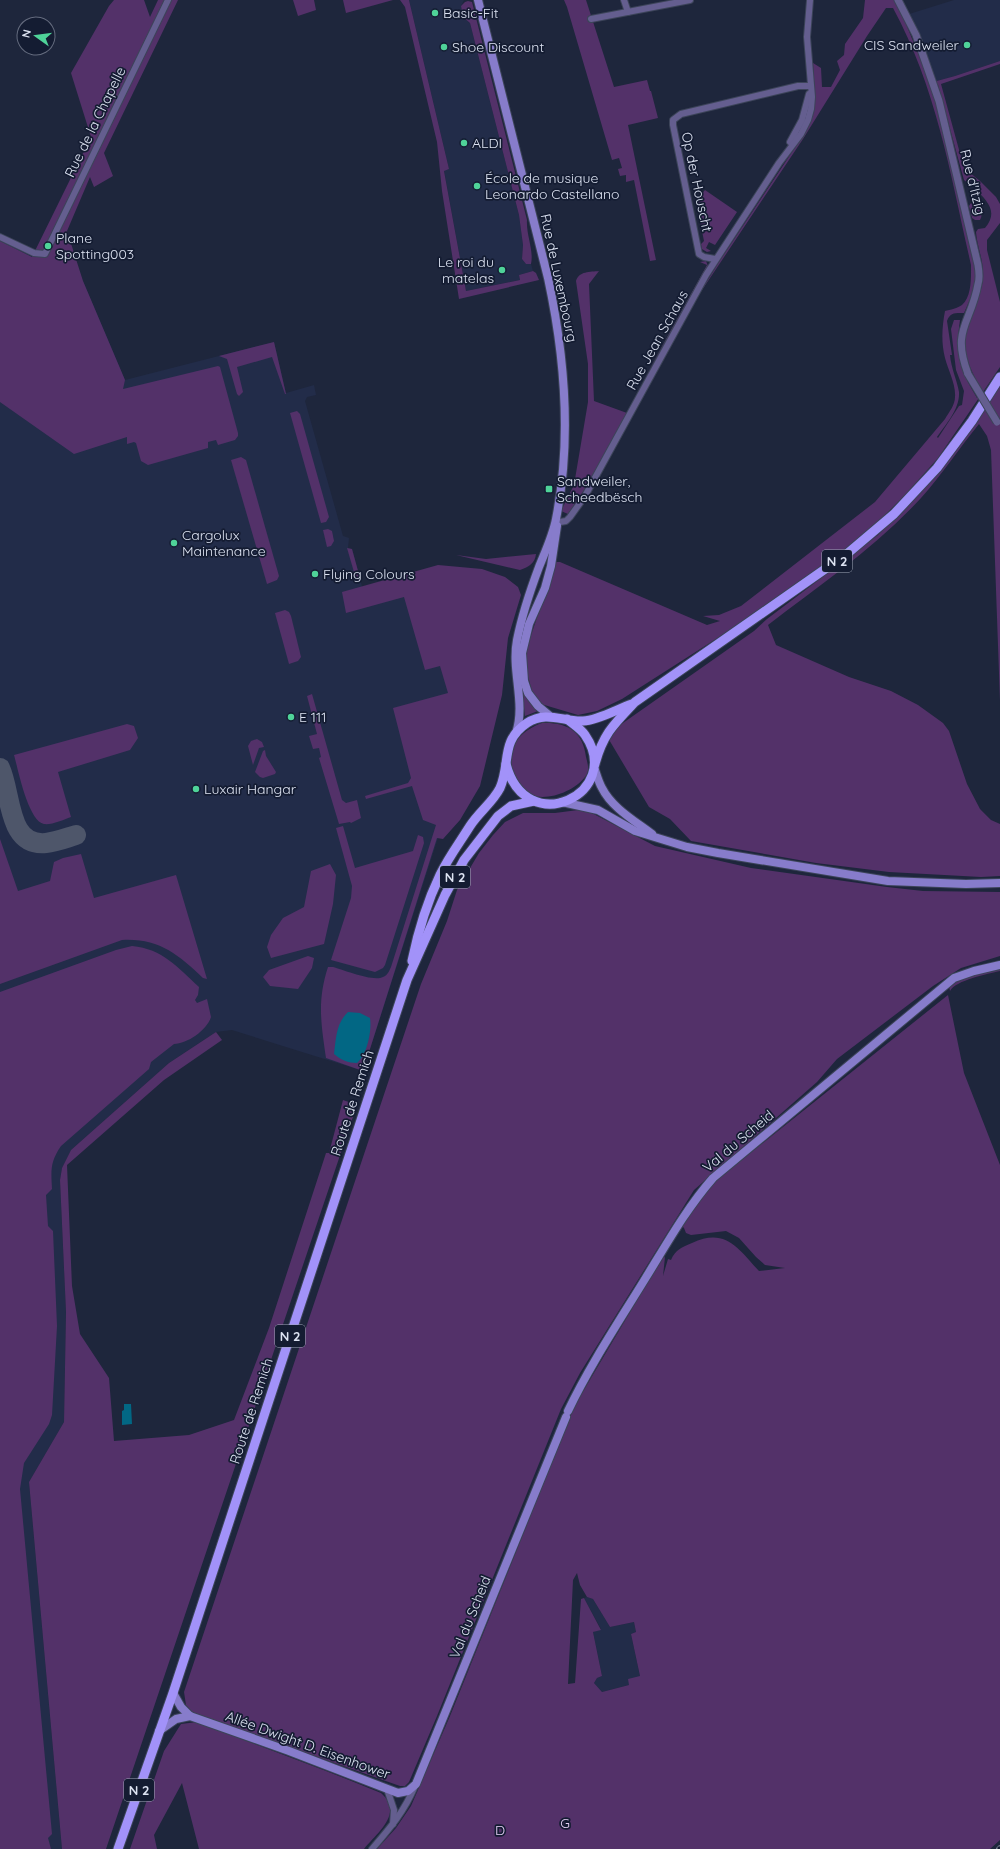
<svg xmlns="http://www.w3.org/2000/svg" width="1000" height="1849" font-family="Quicksand,sans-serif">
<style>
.built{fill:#222c49}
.green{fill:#533169;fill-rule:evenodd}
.water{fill:#026784}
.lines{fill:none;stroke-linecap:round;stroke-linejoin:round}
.taxiway{stroke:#4e566a;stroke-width:20}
.minor-casing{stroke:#3c4459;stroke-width:8}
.tertiary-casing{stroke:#3c4459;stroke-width:9}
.secondary-casing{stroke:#3c4459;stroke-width:10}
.primary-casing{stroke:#3c4459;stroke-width:11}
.minor{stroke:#645e8f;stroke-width:6}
.tertiary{stroke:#645e8f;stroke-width:7}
.secondary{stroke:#877ccb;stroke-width:8}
.primary{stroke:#a292f9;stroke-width:9}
.rail-casing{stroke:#7f8698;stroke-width:4}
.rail{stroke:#141c32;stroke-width:2.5;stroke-dasharray:8;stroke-linecap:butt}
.tertiary-bridge-casing{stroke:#3c4459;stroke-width:9;stroke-linecap:butt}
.tertiary-bridge{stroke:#645e8f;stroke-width:7}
.poi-dot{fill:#4fd399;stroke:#141c32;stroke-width:1.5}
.labels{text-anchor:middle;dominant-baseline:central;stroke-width:3.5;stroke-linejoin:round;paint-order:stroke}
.shield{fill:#141c32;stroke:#a0a7b8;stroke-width:1}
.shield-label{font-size:13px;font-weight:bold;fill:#dce2f1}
.poi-label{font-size:14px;fill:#dce2f1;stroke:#141c32;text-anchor:start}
.street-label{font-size:14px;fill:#dce2f1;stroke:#141c32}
.park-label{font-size:14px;fill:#e5cff6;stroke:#141c32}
</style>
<rect width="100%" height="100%" fill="#1e263c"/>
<g class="built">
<path d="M409 0H464L461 6 463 17 470 23 519 215 523 245 522 259 526 264H531L533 271 519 275 520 280 466 291 444 170 449 169Z"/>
<path d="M954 0H1000V61L955 76 933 82 906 15Z"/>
<path d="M0 241 83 281 125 380 274 342 286 393 314 385 316 395 307 397 305 401 343 536 349 538 348 548 352 549 363 590 467 575 438 838 363 1071 232 1030 216 1032 169 1063 71 1150 62 1168 60 1180 66 1312 64 1422 29 1482 62 1849H0Z"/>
<path d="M587 1597 593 1599 610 1627 634 1622 636 1632 631 1634 640 1676 629 1685 602 1692 594 1683 597 1678 602 1676 593 1632 601 1629 584 1598Z"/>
</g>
<g class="green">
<path d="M114 0H144L150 17 158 0H178L104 153 113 176 94 187 90 177 67 231 83 281 125 380 123 389 218 366 220 367 238 433V436L235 440 218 445 216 440 208 442V448L148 465 141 461 136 443 134 442 127 444V437L74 454 0 402V241L32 257 91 137 71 73 109 6Z"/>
<path d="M293 0H314L316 10 298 16Z"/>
<path d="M343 0H393L346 13Z"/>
<path d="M400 0H409L449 169 444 171 466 291 520 280 519 275 533 271 536 273 539 280 459 299 442 191 437 142 405 7Z"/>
<path d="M564 0H586L614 87 647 80 650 91H651L658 118 628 125 656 260 650 261 634 180 626 182V175L620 176 618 169 622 168 619 158 612 160 567 7Z"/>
<path d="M865 0H894L901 12 932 87 971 244 976 277 974 290 964 313C956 313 950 312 947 321L952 355H950C951 368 957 380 959 392 960 409 946 424 937 437L938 438 959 406 962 405 964 391 956 370 951 329 954 320H960C955 355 959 368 977 398L982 391C970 369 959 349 968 324 973 309 982 294 983 277 984 261 977 247 976 232L978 229 985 228C999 212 987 200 974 188L976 184 972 180 969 184 964 180 938 85 935 86 933 82 955 76 1000 61V64L941 84 964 168 980 181 996 197 1000 204V223L987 240V250L1000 302V367L938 458 905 495 881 519 848 548 769 605 622 699 597 711 578 715 541 704 532 691 525 666 528 644 556 562H560L707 625 720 621 703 616 719 615 741 606 875 502 945 419C949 412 955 405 955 397 956 384 948 370 945 358 941 342 942 327 945 311 950 310 958 308 962 305 972 296 971 277 971 265 951 177 937 89 893 8H886L867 36 803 139 696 299 719 262 804 134 815 97 813 63 821 68 822 87H831L840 70 837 61 844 55 845 44 863 18Z"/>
<path d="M468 1 472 2 527 220C526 235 534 250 531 264H526L522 259 523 245 519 215 470 23 463 17 461 6 465 2Z"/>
<path d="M705 190 737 212 715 245 709 242 706 248 711 251 707 252 702 249 701 244 704 241 696 201Z"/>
<path d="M971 203H974C979 208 984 213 980 220H975L972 218 969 206Z"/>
<path d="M706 261 708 266 644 379 707 265 700 262Z"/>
<path d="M599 271 589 284 594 401 627 413 592 478 568 514 561 511 574 485 588 402V364L576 281C579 271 590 272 599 271Z"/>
<path d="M274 342 286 394H285L272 357 237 367 243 392 239 396 237 394 227 359 219 356Z"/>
<path d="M1000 384V701L991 450 987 436 979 424C959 448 942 475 921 498 876 547 820 585 768 625L776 645 849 677 891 691 918 705 943 723 949 731 967 784 980 809 991 820 1000 824V876L981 877 889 872 816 863 691 841 670 819 649 807 608 738 613 730 754 631 767 619 878 535 940 471Z"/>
<path d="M297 411 300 414 329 517 326 522 321 523 290 413Z"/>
<path d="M241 457 246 460 279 576 277 580 267 584 231 460Z"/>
<path d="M328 529 332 531 334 541 331 546 327 547 323 530Z"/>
<path d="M347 548 352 549 360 578 356 579Z"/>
<path d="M536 554C535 563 529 567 520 570L456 555 486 559Z"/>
<path d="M438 565 482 569 505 577 518 587 521 595 508 638 502 695 480 786 460 820 443 839 437 838 363 1071 326 1058C321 1023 317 1001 328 967H333C344 970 373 982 383 977 388 975 389 971 391 967L436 825 423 820 412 786 366 799 365 796 408 783 411 778 393 708 448 693 440 666 425 670 404 597 346 613 342 592Z"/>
<path d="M285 610 289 612 291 616 301 657 298 661 289 664 275 613Z"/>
<path d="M522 691 538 711 525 716Z"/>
<path d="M312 694 342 800 346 803 357 800 361 818 351 823 350 822 339 824 319 758 321 757 319 748 313 749 309 736 317 734 307 696Z"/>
<path d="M542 723C567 722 583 731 586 757 588 765 590 771 585 777 572 794 536 806 520 788 518 785 517 781 515 777 504 751 517 732 542 723Z"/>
<path d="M127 724 134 726 138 738 130 750 58 772 71 817C63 820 52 825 44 824 28 821 18 769 14 755Z"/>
<path d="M257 739 262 742 264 747 259 748 253 765 248 746 251 741Z"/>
<path d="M265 750 266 756 276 772 275 774 263 778 260 777 255 772 263 751Z"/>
<path d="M578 810 588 811 655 846 751 868 887 887 923 891 1000 892V956L961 968 933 986 837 1059 817 1082 694 1190 580 1373 561 1409 437 1716 409 1782 405 1786H400L193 1713 186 1705 184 1692 421 984 447 921 457 890 479 853 493 835 505 822 523 813H555Z"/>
<path d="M343 826 355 868 413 851 418 835 423 837 424 843 385 965 383 968 375 972 331 960 351 898 352 886 336 828Z"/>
<path d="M0 839 18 891 50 881 54 862 63 858 81 854 94 898 176 875 207 979 203 978C178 954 158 938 122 940L0 984Z"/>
<path d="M330 864 336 875 333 904 324 944 271 958 267 947 271 935 283 918 304 907 311 871Z"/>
<path d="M132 946C163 949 177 967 199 987L198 995 195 1000 197 1003 207 999 211 1017C207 1030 187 1044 174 1044L151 1062 149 1069 61 1146C50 1162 51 1170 52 1189L46 1195 48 1226 53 1231 57 1326 52 1415 49 1424 24 1463 20 1489 52 1834 48 1838 51 1849H0V992L116 950Z"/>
<path d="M308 956 314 958 312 968 298 989 270 986 263 977 269 970Z"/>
<path d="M1000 967V971C988 974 956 980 950 991L949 986C964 976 983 972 1000 967Z"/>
<path d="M948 995 964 1073 1000 1165V1840L990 1849H377L396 1828 411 1806 450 1716 575 1405 662 1258 665 1257 663 1276 668 1259 671 1260C675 1250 682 1247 692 1243 725 1227 738 1248 759 1271L785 1268 765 1265 756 1257 739 1238 726 1231 691 1235 686 1233 684 1228 682 1226 701 1197 719 1178ZM577 1573 580 1585 587 1597 593 1599 610 1627 634 1622 636 1632 631 1634 640 1676 628 1679 629 1685 602 1692 594 1683 597 1678 602 1676 593 1632 601 1630 584 1598 581 1599 575 1683 568 1684 573 1580Z"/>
<path d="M216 1032 222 1040 164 1080 67 1165 72 1286 80 1334 109 1378 114 1441 189 1435 234 1420 269 1328 326 1153H329L343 1100 357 1105 106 1849H62L29 1482 64 1422 66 1312 60 1180 62 1168 71 1150 169 1063Z"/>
<path d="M197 1722C259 1746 321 1768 381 1793 404 1813 378 1832 364 1849H199L182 1783 154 1835 157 1849H130L164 1751 181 1724Z"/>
</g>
<g class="water">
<path d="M348 1012 360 1013 370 1018C372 1031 367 1055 357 1063 348 1063 341 1060 334 1054 336 1039 336 1023 348 1012Z"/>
<path d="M124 1404H131L132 1424 122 1425V1411L124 1410Z"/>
</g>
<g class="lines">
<path class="taxiway" d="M0 768C12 794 7 847 46 843 56 842 66 838 76 835"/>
<g class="minor-casing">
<g id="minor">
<path d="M624 0 628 12"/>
<path d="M591 19 690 0"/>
<path d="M790 142 802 120 809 94"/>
<path d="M0 237 34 253 45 254 168 0"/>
<path d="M715 259 704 257 699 254 673 125V120L681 114 798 86H810"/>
<path d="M556 520 560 522 566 521 570 517 585 496 706 275 779 163 801 134 808 120 811 109 812 97 807 37 810 0"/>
<path d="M387 1789 394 1810 393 1824"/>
<path d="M372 1849C390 1828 404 1812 415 1786"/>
</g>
</g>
<g class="tertiary-casing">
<path id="tertiary" d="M898 0 916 35 939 101 978 265C979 271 980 278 978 284 971 324 951 329 968 374"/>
</g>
<g class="secondary-casing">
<g id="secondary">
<path d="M478 0 548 278C565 357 572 439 556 519 553 535 545 552 539 567 530 591 522 615 517 640 511 671 526 703 516 733"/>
<path d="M550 716 538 706 528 693 524 681 522 653 529 624 545 588 551 566 557 526"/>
<path d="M595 770C597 776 599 783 602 788 612 808 635 821 652 834"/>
<path d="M562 802 598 810 635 831 687 847 718 853 888 881 966 884 1000 883"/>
<path d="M568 1411C590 1365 618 1323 645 1279 666 1245 686 1209 713 1178L954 978 974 971 1000 965"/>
<path d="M173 1693 181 1707 190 1716 289 1751 398 1793 408 1791 416 1784 566 1417"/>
<path d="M159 1731 176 1719 190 1716"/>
</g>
</g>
<g class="primary-casing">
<g id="primary">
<path d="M506 764C526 841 625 793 585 735 581 729 573 724 567 719"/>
<path d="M595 764C603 734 614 724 635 702L848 553 894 514 937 468 972 421 1000 377"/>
<path d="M412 961C418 932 427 902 440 875 448 858 460 842 470 826 479 812 493 802 500 788 511 763 500 741 527 723 547 710 563 722 583 721 599 720 617 709 632 704"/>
<path d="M118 1849 173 1693 407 980 445 895 464 860 498 816 511 806 534 801"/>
</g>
</g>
<use href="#minor" class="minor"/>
<use href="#tertiary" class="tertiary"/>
<use href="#secondary" class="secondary"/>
<use href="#primary" class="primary"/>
<g class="rail-casing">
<path id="rail" d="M998 1849 1000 1847"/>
</g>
<use href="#rail" class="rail"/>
<g class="tertiary-bridge-casing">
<path id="tertiary-bridge" d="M968 374 997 422"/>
</g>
<use href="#tertiary-bridge" class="tertiary-bridge"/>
</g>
<g class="poi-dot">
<circle cx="435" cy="13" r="4"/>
<circle cx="967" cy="45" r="4"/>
<circle cx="444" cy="47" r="4"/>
<circle cx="464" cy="143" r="4"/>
<circle cx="477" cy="186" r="4"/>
<circle cx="48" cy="246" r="4"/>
<circle cx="502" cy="270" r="4"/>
<rect x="545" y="485" width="8" height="8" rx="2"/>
<circle cx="174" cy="543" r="4"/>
<circle cx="315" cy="574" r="4"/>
<circle cx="291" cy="717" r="4"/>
<circle cx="196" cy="789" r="4"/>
</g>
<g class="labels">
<g class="shield">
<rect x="822" y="550" width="30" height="22" rx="3"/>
<rect x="440" y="866" width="30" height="22" rx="3"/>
<rect x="275" y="1325" width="30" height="22" rx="3"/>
<rect x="124" y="1779" width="30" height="22" rx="3"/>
</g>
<g class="shield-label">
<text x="837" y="561">N 2</text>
<text x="455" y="877">N 2</text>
<text x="290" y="1336">N 2</text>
<text x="139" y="1790">N 2</text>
</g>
<g class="poi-label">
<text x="443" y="13">Basic-Fit</text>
<text x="959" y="45" text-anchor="end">CIS Sandweiler</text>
<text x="452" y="47">Shoe Discount</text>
<text x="472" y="143">ALDI</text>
<text x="485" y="178">École de musique<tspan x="485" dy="16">Leonardo Castellano</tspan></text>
<text x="56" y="238">Plane<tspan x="56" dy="16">Spotting003</tspan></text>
<text x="494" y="262" text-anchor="end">Le roi du<tspan x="494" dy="16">matelas</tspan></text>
<text x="557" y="481">Sandweiler,<tspan x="557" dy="16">Scheedbësch</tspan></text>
<text x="182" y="535">Cargolux<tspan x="182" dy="16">Maintenance</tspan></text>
<text x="323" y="574">Flying Colours</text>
<text x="299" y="717">E 111</text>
<text x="204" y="789">Luxair Hangar</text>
</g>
<g class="street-label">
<text transform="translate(95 122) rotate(-64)">Rue de la Chapelle</text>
<text transform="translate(697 182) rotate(78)">Op der Houscht</text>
<text transform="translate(973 182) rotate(76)">Rue d'Itzig</text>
<text transform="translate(559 278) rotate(78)">Rue de Luxembourg</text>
<text transform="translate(657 340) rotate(-61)">Rue Jean Schaus</text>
<text transform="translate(352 1103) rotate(-72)">Route de Remich</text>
<text transform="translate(738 1141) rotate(-40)">Val du Scheid</text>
<text transform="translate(251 1411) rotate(-72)">Route de Remich</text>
<text transform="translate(470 1617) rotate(-68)">Val du Scheid</text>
<text transform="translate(308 1745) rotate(20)">Allée Dwight D. Eisenhower</text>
</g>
<g class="park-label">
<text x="565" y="1823">G</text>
<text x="500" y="1830">D</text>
</g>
</g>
<g transform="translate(36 36) rotate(284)"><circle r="19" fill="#141c32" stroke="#646b7e"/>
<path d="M0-3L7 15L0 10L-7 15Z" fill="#4fd399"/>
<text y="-6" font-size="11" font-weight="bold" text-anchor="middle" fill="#dce2f1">N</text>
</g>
</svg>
